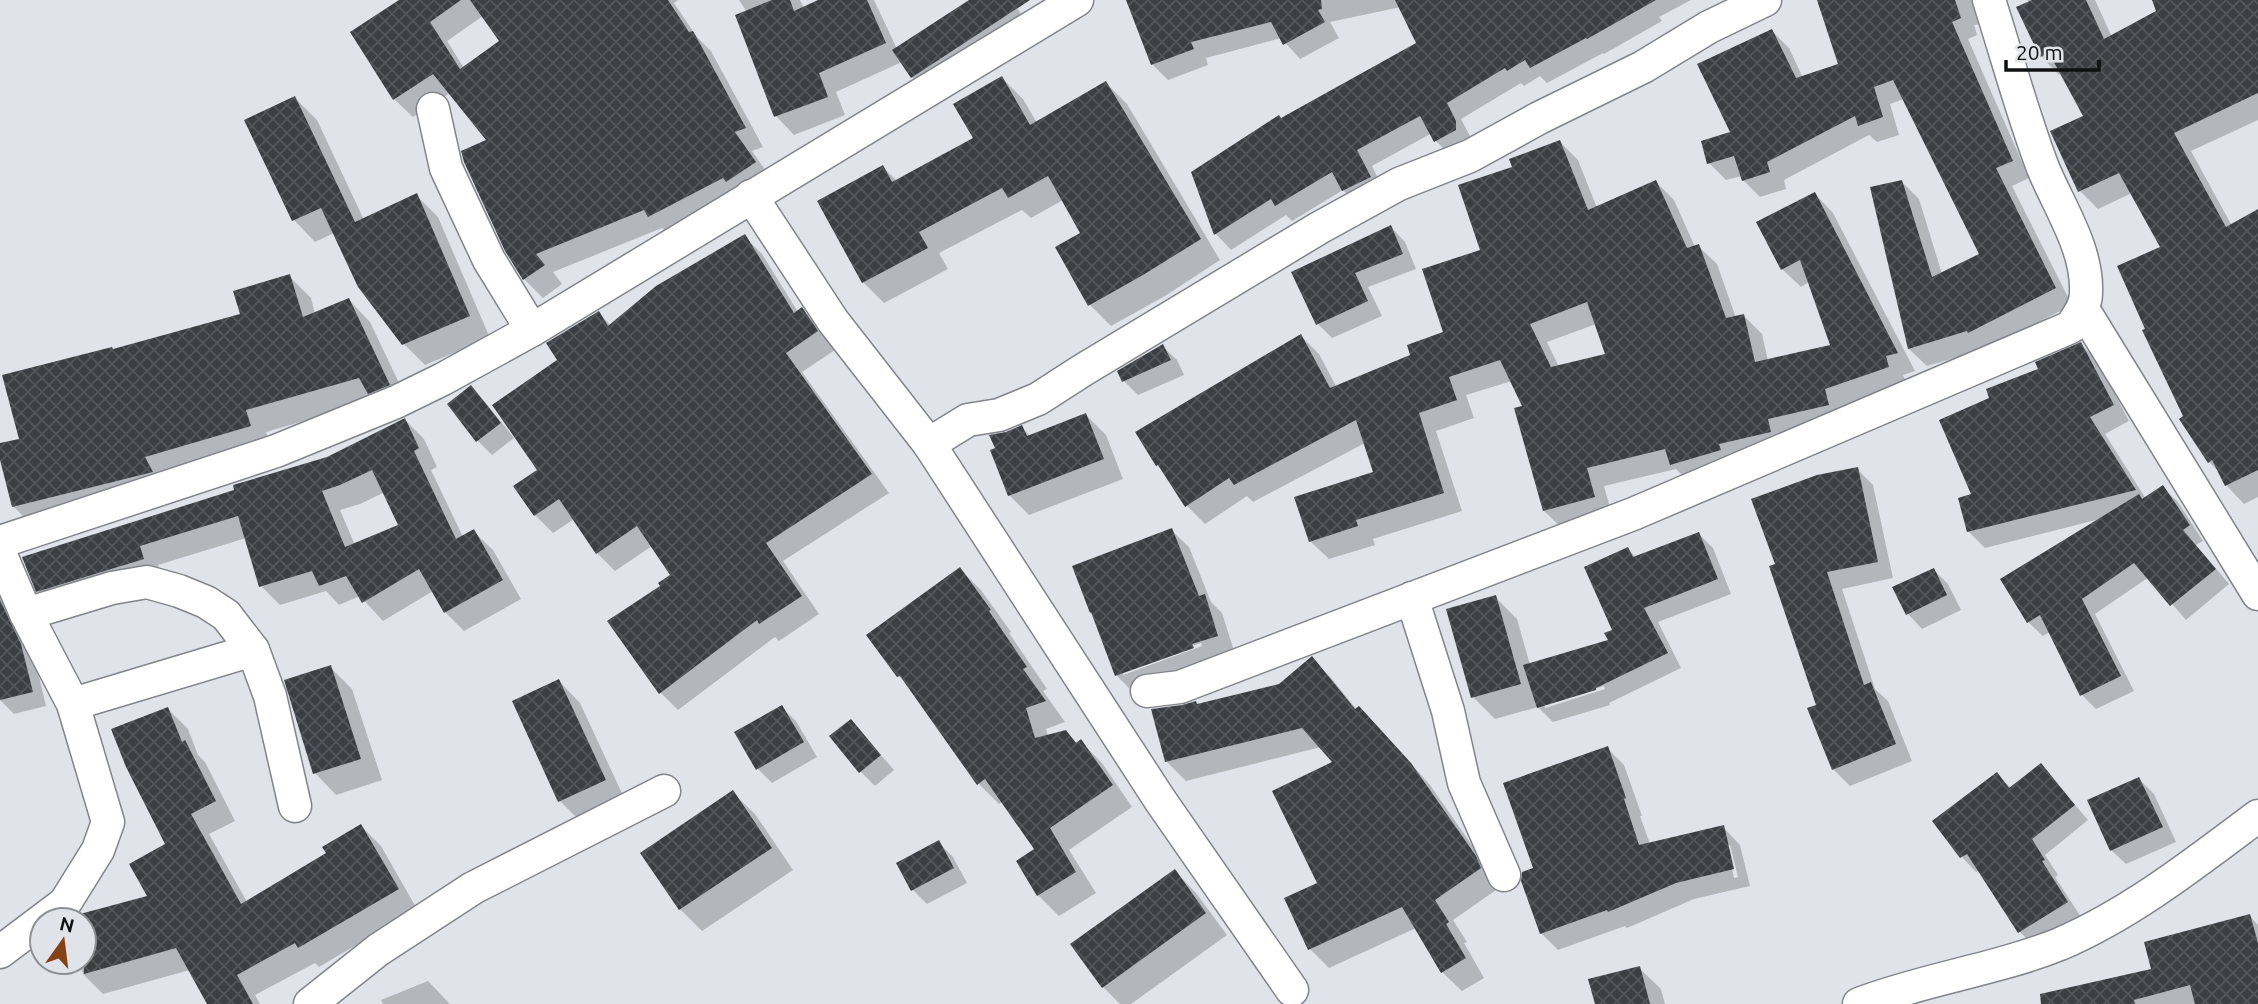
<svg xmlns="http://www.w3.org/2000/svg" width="2258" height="1004" font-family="Ubuntu,sans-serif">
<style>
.shadow{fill:#0003;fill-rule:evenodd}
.building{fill:url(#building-cross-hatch);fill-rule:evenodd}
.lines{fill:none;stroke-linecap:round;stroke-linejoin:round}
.minor-casing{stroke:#81848a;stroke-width:35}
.minor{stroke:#fff;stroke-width:32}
</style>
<defs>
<pattern id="building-cross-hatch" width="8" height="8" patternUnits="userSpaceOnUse" patternTransform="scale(1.75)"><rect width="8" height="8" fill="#3b3e43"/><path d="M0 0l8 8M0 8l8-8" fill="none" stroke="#54565a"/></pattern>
</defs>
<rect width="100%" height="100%" fill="#e0e4ea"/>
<g class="shadow">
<path d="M403 0H678L674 3 697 37 711 51 763 147 752 151 773 181 668 234 662 228 553 272 562 284 543 298 524 279 507 250 489 141 450 93 413 117 394 99ZM483 16 501 42 464 68 447 41Z"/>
<path d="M739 0H800L804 8 823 0H874L897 49 972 0H1012L1028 25 927 92 912 77 902 62 836 92 845 115 794 135 776 116 747 12Z"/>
<path d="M1128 0H1691L1659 17 1662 21 1604 54 1603 53 1547 83 1540 76 1524 86 1521 83 1461 119 1471 138 1452 157 1436 141 1432 133 1372 166 1385 193 1359 206 1343 190 1292 221 1286 215 1231 250 1216 234 1193 172 1281 119 1419 43 1401 7 1330 22 1339 38 1300 59 1281 38 1206 58 1208 65 1168 80 1152 64Z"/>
<path d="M1819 0H1976L1980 24 1974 25 1977 35 1968 39 2029 178 2012 186 2072 305 1986 349 1927 366 1909 349 1872 189 1902 182 1919 199 1942 274 1981 255 1904 99 1890 104 1899 135 1877 142 1869 135 1784 180 1786 189 1760 197 1743 180 1742 176 1726 180 1709 163 1733 134 1772 31 1789 48 1803 78 1840 65Z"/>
<path d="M2028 0H2095L2112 37 2158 12 2155 0H2258V120L2191 151 2232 226 2258 211V497L2244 504 2226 485 2220 473 2209 462 2181 420 2185 417 2162 248 2132 193 2098 209 2080 191 2085 116 2062 73 2059 75 2041 56Z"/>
<path d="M1002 78 1023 99 1037 123 1106 83 1127 104 1220 260 1165 296 1111 326 1090 305 1082 234 1063 200 1031 218 1022 210 939 253 948 269 884 303 863 282 883 167 897 181 975 139Z"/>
<path d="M295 98 317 120 364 220 417 196 438 217 490 338 425 365 403 343 334 233 315 242 294 220 246 121Z"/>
<path d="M1560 142 1578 160 1597 208 1656 182 1674 200 1695 247 1698 246 1717 264 1736 318 1744 316 1762 334 1768 361 1832 346 1809 282 1801 287 1782 269 1815 194 1833 213 1915 371 1903 375 1907 385 1843 407 1846 423 1690 483 1676 469 1604 486 1612 515 1563 529 1544 511 1524 407 1512 381 1466 395 1474 418 1436 431 1462 511 1373 539 1375 545 1329 559 1310 541 1375 473 1365 443 1253 502 1247 496 1205 524 1186 505 1165 474 1157 465 1301 336 1319 354 1337 388 1412 356 1445 333 1482 252 1514 168ZM1596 324 1607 355 1559 367 1547 342Z"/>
<path d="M1391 227 1405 242 1416 269 1368 287 1382 316 1332 338 1318 324 1294 273Z"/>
<path d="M744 236 762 254 798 312 802 310 820 328 835 350 802 372 889 493 783 561 819 614 779 641 775 637 678 710 660 692 673 575 652 546 615 571 597 553 574 519 553 533 535 515 540 470 560 361 599 313 611 326Z"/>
<path d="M289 276 311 298 315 314 349 300 370 322 410 406 377 400 266 432 271 448 35 528 13 506 0 453V445L21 440 113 351 242 315Z"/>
<path d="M2080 344 2097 360 2129 421 2105 434 2146 499 2163 488 2178 502 2203 541 2196 545 2229 584 2186 620 2149 577 2095 614 2134 691 2096 709 2082 695 2050 632 2043 636 2028 622 2100 519 1985 548 1968 531 1992 399Z"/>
<path d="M1162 346 1177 360 1184 375 1138 395 1124 381Z"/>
<path d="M471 387 485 402 514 438 492 455 477 440Z"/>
<path d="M1086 415 1106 435 1123 479 1029 515 1009 495 1022 427 1030 436Z"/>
<path d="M405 420 424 439 437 467 431 470 463 537 473 531 493 550 521 599 464 631 445 612 433 591 383 621 360 596 339 605 326 591 280 605 261 586 246 538 158 565 162 578 57 610 38 591 236 491 327 458ZM385 492 401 525 355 545 340 510 360 504Z"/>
<path d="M1857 469 1873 485 1893 578 1842 589 1875 689 1888 701 1912 761 1850 786 1833 769 1818 706 1778 565Z"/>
<path d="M1171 530 1189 547 1211 602 1222 613 1235 654 1134 693 1116 675ZM1201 643 1202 646 1123 675V671Z"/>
<path d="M1699 534 1713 548 1731 594 1658 622 1681 668 1609 703 1610 705 1553 722 1538 707 1495 719 1473 697 1495 597 1517 619 1530 665 1610 641 1614 630 1628 549 1637 558ZM1604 686 1605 689 1545 708V704Z"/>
<path d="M960 569 981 590 1011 632 1009 633 1047 689 1043 691 1065 722 1046 729 1048 736 1066 732 1078 744 1081 742 1102 763 1132 807 1069 850 1096 893 1059 916 1038 895 1037 850 1003 802 999 804 978 783 910 687 899 676Z"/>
<path d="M1934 570 1948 584 1961 610 1922 629 1908 614 1895 588Z"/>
<path d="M0 588 35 660 46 706 14 714 0 700Z"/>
<path d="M1312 659 1331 678 1357 710 1379 728 1430 785 1494 877 1499 888 1453 920 1467 942 1464 943 1484 978 1462 991 1442 972 1416 928 1329 968 1310 949 1335 763 1321 747 1186 781 1167 762 1196 703 1199 706 1280 685Z"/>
<path d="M330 667 352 689 382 780 336 795 315 773Z"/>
<path d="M559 681 580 703 626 802 581 822 560 801Z"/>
<path d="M781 707 796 721 817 757 772 783 758 769Z"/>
<path d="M168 709 188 729 198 755 205 762 235 821 209 834 247 902 329 854 361 826 381 846 417 909 319 967 315 963 255 995 260 1004H209L190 970 103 994 83 974 79 962H84V920H75L80 915 149 897 167 845Z"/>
<path d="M851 721 894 770 875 786 861 772Z"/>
<path d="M1607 748 1624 765 1642 816H1640L1650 844 1723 827 1740 845 1750 886 1694 899 1627 928 1625 926 1558 950 1541 933 1535 869ZM1727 845H1730L1738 877 1734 878Z"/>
<path d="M2041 765 2088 820 2045 855 2058 875 2055 877 2081 917 2034 946 2020 932 1979 870 1976 872 1962 857 1934 821 1997 774 2012 789Z"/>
<path d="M2139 779 2154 794 2176 842 2126 864 2111 850Z"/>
<path d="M733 793 755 814 793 870 702 931 680 909 642 853Z"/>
<path d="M938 842 953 857 967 883 927 904 912 889Z"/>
<path d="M1175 871 1196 893 1227 935 1131 1004H1120L1103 987Z"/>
<path d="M2250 916 2258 925V1004H2085L2153 970Z"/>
<path d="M1639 968 1661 989 1665 1004H1597Z"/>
<path d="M428 981 450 1004H383L381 1000Z"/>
</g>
<g class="building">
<path d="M399 0H461L430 22 460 69 499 41 470 0H668L689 32 693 31 746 128 735 132 756 162 726 182 723 178 648 217 644 210 536 254 545 265 523 280 505 251 464 162 461 151 486 140 433 74 393 100 350 32Z"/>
<path d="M772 0H790L794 11 818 0H867L886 43 819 73 828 97 774 117 735 15Z"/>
<path d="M969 0H1030L911 78 892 50Z"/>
<path d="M1126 0H1321L1322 9 1318 10 1325 22 1283 45 1271 22 1191 42 1194 49 1151 65Z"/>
<path d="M1395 0H1656L1587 39 1586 38 1530 68 1525 60 1507 71 1505 68 1447 103 1456 121V130L1434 142 1420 116 1357 150 1371 177 1342 191 1332 172 1275 206 1271 199 1214 235 1191 172 1279 115 1281 118 1416 43Z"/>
<path d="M1817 0H1955L1961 18 1952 22 2013 161 1996 168 2056 288 1968 333 1967 331 1908 349 1870 187 1902 180 1932 277 1979 254 1893 80 1874 87 1883 117 1858 126 1855 116 1767 162 1770 172 1742 181 1734 156 1707 164 1701 141 1730 132 1697 64 1772 29 1796 78 1838 64Z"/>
<path d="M2032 0H2086L2104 39 2156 11 2152 0H2258V93L2174 133 2226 227 2258 209V470L2225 486 2212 460 2208 463 2179 419 2183 416 2142 330 2145 329 2117 266 2160 247 2119 173 2078 192 2050 131 2083 116 2049 53 2040 57 2016 7Z"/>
<path d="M1002 76 1030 125 1106 81 1201 239 1143 275 1088 306 1055 247 1080 233 1048 176 1008 198 1002 188 919 232 928 248 862 283 817 201 883 165 892 182 973 138 953 104Z"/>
<path d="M295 96 355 222 417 193 470 316 402 345 358 287 321 208 292 221 244 120Z"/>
<path d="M1560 140 1588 210 1656 180 1687 248 1699 244 1726 318 1744 314 1755 362 1830 345 1800 260 1781 270 1756 222 1815 192 1898 353 1886 356 1889 367 1825 389 1829 405 1768 419 1771 432 1719 444 1721 450 1670 465 1665 449 1587 468 1595 497 1543 511 1514 408 1522 406 1500 360 1449 377 1457 400 1419 413 1444 493 1356 520 1358 526 1309 542 1294 497 1373 472 1356 420 1234 485 1229 478 1185 507 1158 465 1156 466 1135 432 1301 334 1330 388 1410 355 1407 345 1443 332 1422 269 1480 250 1458 185 1512 167 1509 159ZM1587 302 1605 354 1551 367 1530 324Z"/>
<path d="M1391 225 1403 254 1355 273 1368 301 1316 325 1291 272Z"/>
<path d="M745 234 794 313 802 307 818 331 786 353 872 474 766 543 802 596 759 624 757 620 659 694 607 621 660 586 658 583 670 575 637 526 596 554 559 499 534 516 513 486 537 470 492 405 557 360 546 343 599 311 608 326 656 286Z"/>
<path d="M290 274 303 317 349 298 390 385 368 394 359 378 246 410 251 426 145 457 153 472 12 507 0 460V443L19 439 2 375 112 347 113 349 240 314 233 291Z"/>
<path d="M2081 342 2114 405 2090 417 2136 490 1967 532 1958 498 1971 494 1939 420 1989 398 1986 389 2038 369 2035 362Z"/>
<path d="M1163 344 1171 360 1122 382 1117 371Z"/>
<path d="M471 385 501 423 476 442 447 404Z"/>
<path d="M1086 413 1104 459 1008 496 990 450 995 448 989 435 1006 432 1022 425 1027 436Z"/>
<path d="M405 418 419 448 414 451 456 539 474 529 503 580 444 613 419 569 362 603 346 576 319 586 312 571 259 587 238 516 140 546 144 559 36 592 22 557 234 490 233 485 327 457ZM372 470 398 525 345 547 322 491 340 485Z"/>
<path d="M1858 467 1878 562 1827 572 1864 685 1871 682 1896 744 1832 770 1807 708 1816 705 1769 566 1775 564 1751 499 1817 475Z"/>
<path d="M2163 485 2190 525 2183 530 2216 569 2170 606 2134 563 2082 599 2121 676 2080 696 2040 615 2027 623 2000 579 2139 494 2142 499Z"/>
<path d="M1172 528 1199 596 1205 594 1218 636 1192 644 1194 648 1115 676 1091 612 1090 613 1072 566Z"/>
<path d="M1699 532 1718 579 1644 608 1668 653 1596 688V690L1537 708 1523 665 1608 640 1604 633 1612 630 1584 567 1628 547 1633 557Z"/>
<path d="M960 567 991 610 989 611 1027 667 1023 669 1046 701 1026 708 1035 738 1066 730 1076 743 1081 739 1113 785 1050 828 1076 872 1037 896 1016 861 1034 849 985 779 977 785 900 676 897 677 866 635Z"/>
<path d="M1934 568 1947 595 1906 615 1892 587Z"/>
<path d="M1496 595 1521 684 1471 698 1446 609Z"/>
<path d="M0 600 21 644 33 692 0 700Z"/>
<path d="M1312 656 1355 709 1359 706 1411 763 1476 856 1481 868 1435 900 1449 922 1446 924 1466 958 1441 973 1402 907 1308 950 1284 898 1317 883 1272 791 1332 762 1302 728 1165 762 1151 709 1182 705 1196 701 1197 704 1279 684Z"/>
<path d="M331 665 361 759 313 774 284 680Z"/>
<path d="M559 679 606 780 558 802 512 701Z"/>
<path d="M782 705 804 742 756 770 734 732Z"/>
<path d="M168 707 182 742 185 740 216 801 191 814 241 904 326 853 322 847 361 824 399 889 298 948 295 943 237 975 253 1004H207L176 948 84 974V920H81L80 914 147 896 129 864 165 844 126 767 111 729Z"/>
<path d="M851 719 881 755 859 773 829 736Z"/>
<path d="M1608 746 1626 798 1624 799 1639 845 1724 825 1734 869 1676 883 1608 912 1607 910 1540 934 1521 881 1522 872 1533 868 1503 783Z"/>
<path d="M2041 763 2075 805 2032 839 2045 860 2042 861 2068 902 2018 933 1967 854 1960 858 1932 821 1997 772 2009 788Z"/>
<path d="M2139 777 2163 827 2110 851 2087 800Z"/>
<path d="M733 790 772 848 679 910 640 853Z"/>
<path d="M939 840 954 868 911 891 896 863Z"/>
<path d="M1175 869 1206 913 1102 988 1070 944Z"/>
<path d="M2250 914 2258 943V1004H2195L2190 985 2134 1000 2135 1004H2041L2040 994 2151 969 2144 942Z"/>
<path d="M1640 966 1650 1004H1595L1588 979Z"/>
</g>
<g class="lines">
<g class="minor-casing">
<g id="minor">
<path d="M433 109 446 168 489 260 532 330"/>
<path d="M751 196 833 321 929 444 1160 800 1292 990"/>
<path d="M2083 309 2258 594"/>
<path d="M929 444 968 420 999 415 1038 399 1083 370 1319 228 1399 184 1470 156 1539 118 1643 67 1709 27 1765 0"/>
<path d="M0 542 276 451 396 402 443 379 532 330 1077 0"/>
<path d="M0 553 26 614 73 704 108 822 98 850 65 903 0 952"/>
<path d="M1412 598 1448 711 1464 783 1504 875"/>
<path d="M26 614 112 588 147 582 179 591 206 602 226 615 253 650 270 696 295 806"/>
<path d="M1147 691 1180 687 1633 514 2071 327C2078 316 2086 306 2086 293 2088 249 2059 207 2043 168 2022 113 2007 56 1989 0"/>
<path d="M73 704 253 650"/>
<path d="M310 1004 378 950 473 888 664 791"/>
<path d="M1859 1004C1924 979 1995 970 2060 944 2132 913 2195 863 2258 816"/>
</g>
</g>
<use href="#minor" class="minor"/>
</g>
<g transform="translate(63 941) rotate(14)"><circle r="33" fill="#e0e4ea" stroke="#8c8f94" stroke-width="2"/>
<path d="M0-5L12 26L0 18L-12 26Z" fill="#854117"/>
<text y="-10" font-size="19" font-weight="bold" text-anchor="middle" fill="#0f1012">N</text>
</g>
<path d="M2006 60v10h93v-10" fill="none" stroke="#0f1012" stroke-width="3.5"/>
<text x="2016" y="60" font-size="21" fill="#0f1012" stroke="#e0e4ea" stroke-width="5" paint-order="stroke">20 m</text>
</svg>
